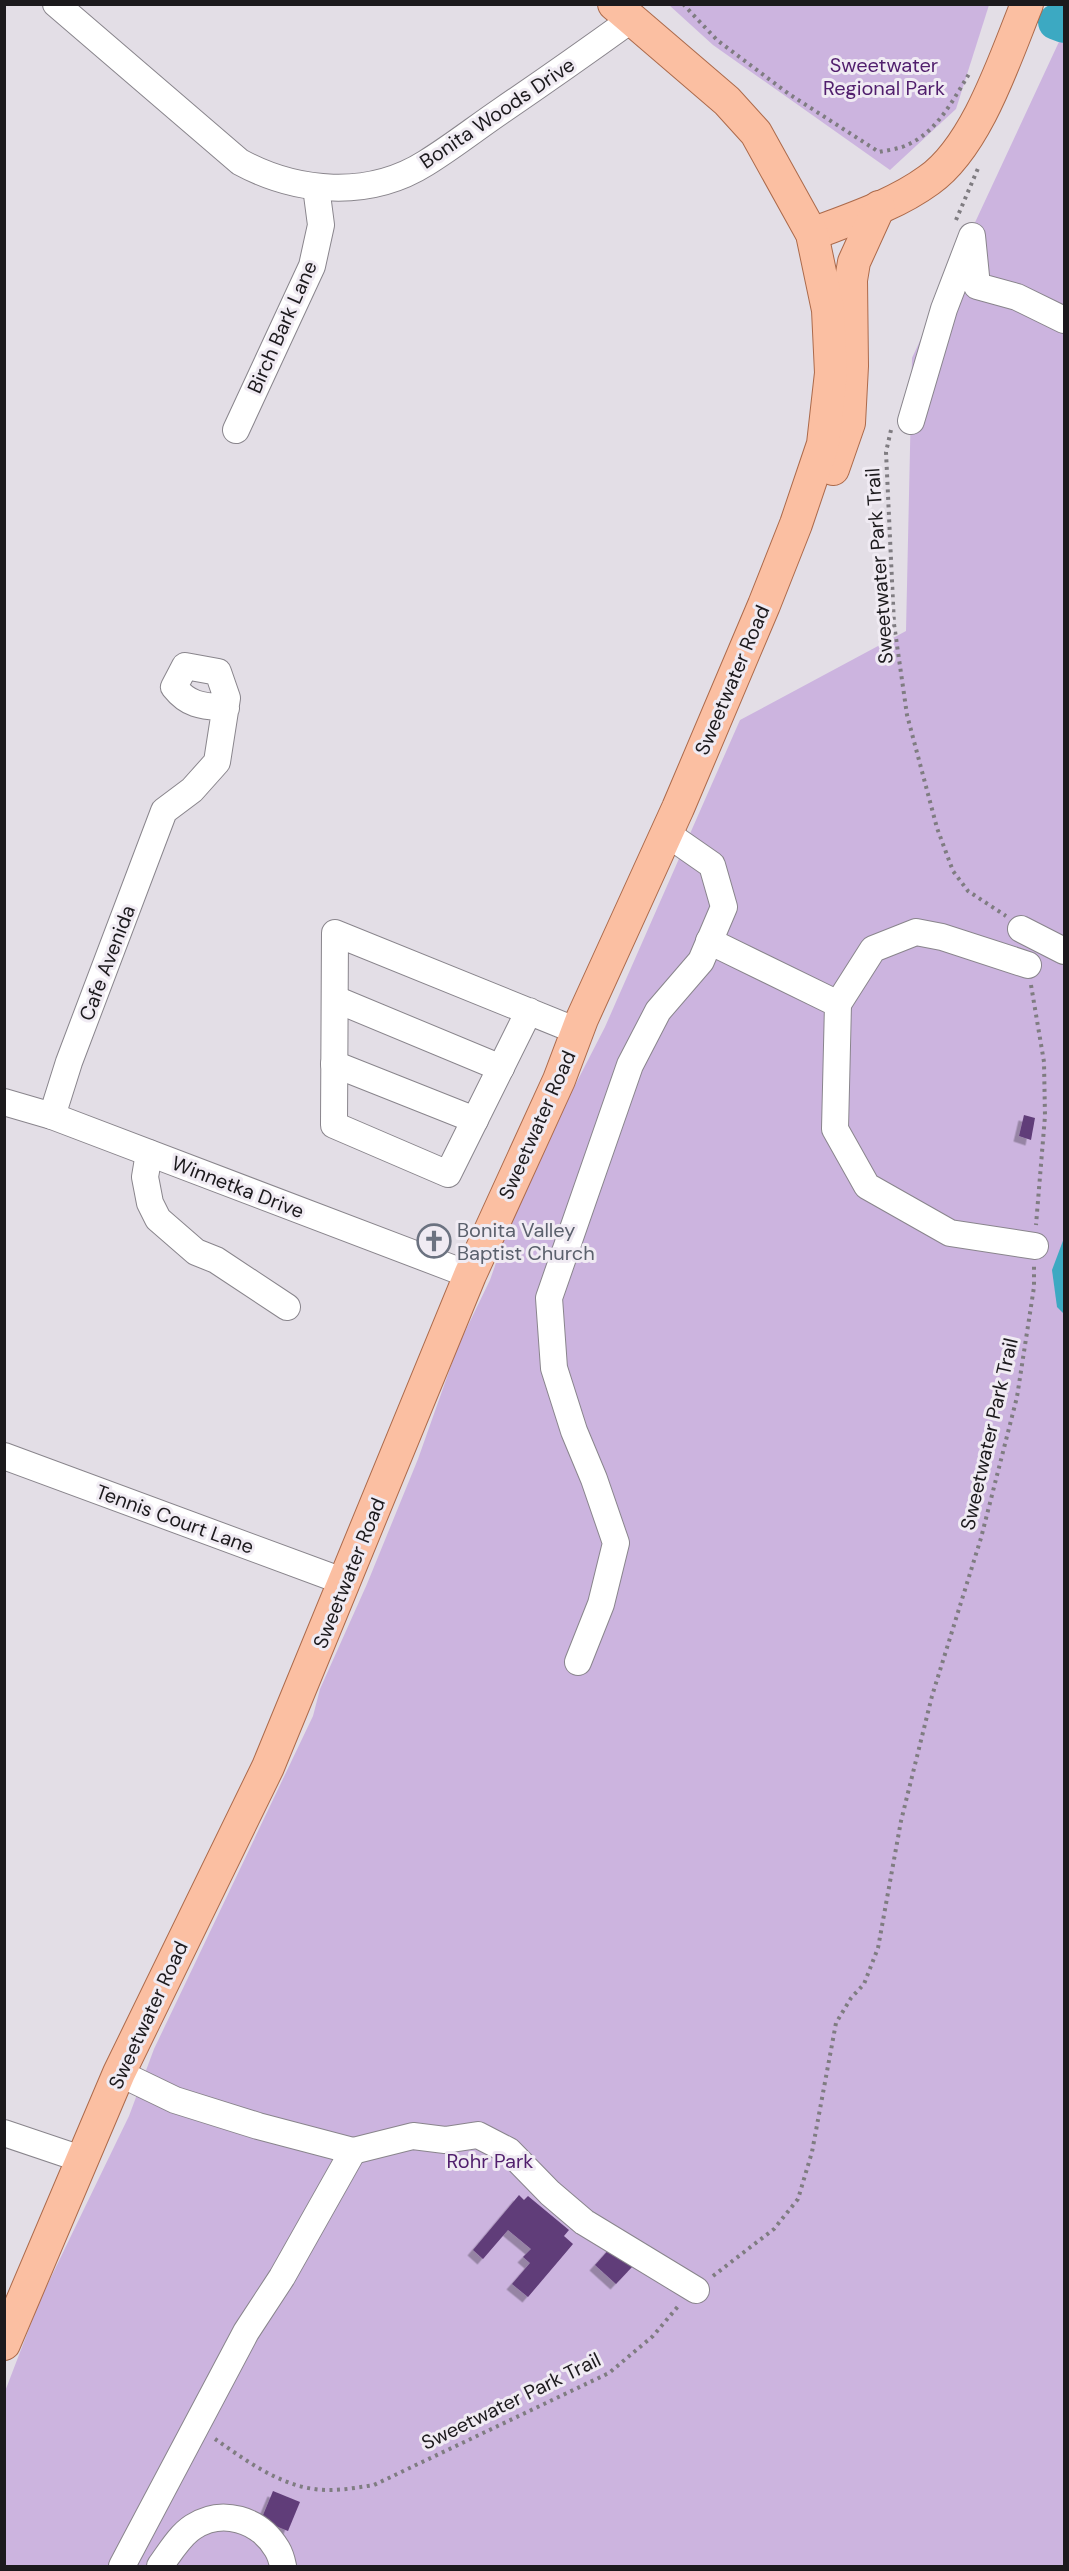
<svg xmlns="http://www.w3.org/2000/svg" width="1069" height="2571" font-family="'DM Sans',sans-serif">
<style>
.green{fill:#ccb4df}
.water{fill:#3ca9c2}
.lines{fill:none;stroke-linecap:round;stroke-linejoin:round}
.river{stroke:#3ca9c2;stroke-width:36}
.building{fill:#613d79;filter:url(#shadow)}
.minor-casing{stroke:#89858c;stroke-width:28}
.major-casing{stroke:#ac6a4b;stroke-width:34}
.path{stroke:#7f7c81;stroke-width:4;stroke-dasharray:3 4.5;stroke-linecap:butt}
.minor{stroke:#fff;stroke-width:26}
.major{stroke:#fbbfa2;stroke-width:32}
.labels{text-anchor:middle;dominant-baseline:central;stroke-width:6;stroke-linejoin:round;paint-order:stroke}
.park-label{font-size:20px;fill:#511f6d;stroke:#f0ebf3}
.street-label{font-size:20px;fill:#1c1a1d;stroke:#f0ebf3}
.worship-label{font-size:20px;fill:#5b616d;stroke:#f0ebf3;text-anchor:start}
</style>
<defs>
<filter id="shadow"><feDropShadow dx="-5.5" dy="5.5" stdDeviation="0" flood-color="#0004"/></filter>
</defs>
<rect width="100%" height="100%" fill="#e3dee6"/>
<g class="green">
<path d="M669 5H989L956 109 890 170 713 45Z"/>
<path d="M1064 31V2566H5L4 2394 40 2300 129 2116 154 2049 313 1716 320 1689 367 1584 418 1459 458 1346 490 1280 510 1223 550 1134 605 1027 740 720 906 631 912 358Z"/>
</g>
<path class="water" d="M1064 1238V1314L1057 1307 1052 1270Z"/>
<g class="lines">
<path class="river" d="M1056 22 1064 25"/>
</g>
<g class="building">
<path d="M1024 1115 1035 1118 1031 1140 1019 1136Z"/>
<path d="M519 2195 524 2200 528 2196 569 2230 564 2236 573 2244 528 2297 512 2284 530 2263 523 2257 531 2249 508 2230 483 2259 473 2250Z"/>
<path d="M612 2246 633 2266 616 2284 595 2265Z"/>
<path d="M273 2491 300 2502 288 2531 261 2520Z"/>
</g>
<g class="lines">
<g class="minor-casing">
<g id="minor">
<path d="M56 4 240 162C297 193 369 199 426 163 452 147 476 128 501 111 545 81 589 50 632 19"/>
<path d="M911 421 944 309 972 236 977 286 1017 297 1064 320"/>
<path d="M236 430 312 266 321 225 316 187"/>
<path d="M1021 929 1064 951"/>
<path d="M709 941 838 1004 835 1129 867 1186 950 1233 1035 1246"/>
<path d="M335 999 501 1068"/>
<path d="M838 1004 873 949 916 932 942 937 1028 965"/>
<path d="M529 1011 448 1174 334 1125 335 933 577 1031"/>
<path d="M334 1064 475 1120"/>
<path d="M4 1102 52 1116 470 1275"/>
<path d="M52 1116 69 1062 164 811 192 790 217 762 227 698 218 672 185 666 174 687C189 706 203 706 226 708"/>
<path d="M149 1153 145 1177 150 1203 158 1219 196 1252 216 1260 287 1307"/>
<path d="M4 1456 345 1582"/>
<path d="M578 1662 601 1604 616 1543 594 1479 574 1431 554 1368 549 1298 630 1065 658 1011 701 961 724 907 712 865 666 833"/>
<path d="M119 2073 175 2100 258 2126 353 2151 282 2277 246 2332 122 2566"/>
<path d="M4 2133 84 2160"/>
<path d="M353 2151 413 2136 445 2140 478 2135 509 2151 550 2193 584 2222 696 2290"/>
<path d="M160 2566C169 2554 179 2536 193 2527 222 2508 259 2519 277 2549 280 2554 282 2561 283 2566"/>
</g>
</g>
<g class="major-casing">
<g id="major">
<path d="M812 234C851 219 895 205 929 180 977 146 1005 58 1027 4"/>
<path d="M833 469 849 423 852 366 851 280 854 262 879 207"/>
<path d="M4 2344 119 2073 268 1767 470 1275 559 1080 582 1019 678 808 764 605 796 524 823 444 831 373 828 310 812 234 756 133 727 101 614 4"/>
</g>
</g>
<g class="path">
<path d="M683 4 717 40 789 94 879 152C888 150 899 149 907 145 937 132 953 100 969 74"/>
<path d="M956 220 979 166"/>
<path d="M891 430 886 452 894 624 907 715 937 828 953 871 968 891 1006 916"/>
<path d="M1031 985 1044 1062 1045 1116 1036 1225"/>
<path d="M713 2276 774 2229 798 2199 812 2152 836 2023 851 1998 864 1984 878 1948 901 1821 932 1696 981 1538 1017 1397 1034 1287V1266"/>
<path d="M215 2439C244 2459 277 2484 314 2489 334 2492 354 2488 374 2485L609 2373 653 2336 680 2304"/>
</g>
<use href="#minor" class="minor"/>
<use href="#major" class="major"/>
</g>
<defs>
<g id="church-ring" transform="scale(1.725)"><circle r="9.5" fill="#f0ebf3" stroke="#6b7280" stroke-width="1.5"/><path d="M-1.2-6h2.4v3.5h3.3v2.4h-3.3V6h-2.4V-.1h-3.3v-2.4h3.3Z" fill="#6b7280"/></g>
</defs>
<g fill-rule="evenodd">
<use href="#church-ring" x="434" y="1241"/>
</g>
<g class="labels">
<g class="park-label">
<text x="884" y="65">Sweetwater<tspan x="884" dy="23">Regional Park</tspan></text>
<text x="490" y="2161">Rohr Park</text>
</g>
<g class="street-label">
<text transform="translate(497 113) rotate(-34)">Bonita Woods Drive</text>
<text transform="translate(282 327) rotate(-66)">Birch Bark Lane</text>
<text transform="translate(879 566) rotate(-94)">Sweetwater Park Trail</text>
<text transform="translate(732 680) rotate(-67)">Sweetwater Road</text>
<text transform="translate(107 963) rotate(-69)">Cafe Avenida</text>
<text transform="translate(537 1125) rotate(-66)">Sweetwater Road</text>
<text transform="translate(238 1187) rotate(21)">Winnetka Drive</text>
<text transform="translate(989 1434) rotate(-77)">Sweetwater Park Trail</text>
<text transform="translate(175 1519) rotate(20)">Tennis Court Lane</text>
<text transform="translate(349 1573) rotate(-68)">Sweetwater Road</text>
<text transform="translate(148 2015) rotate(-65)">Sweetwater Road</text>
<text transform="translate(511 2401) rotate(-26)">Sweetwater Park Trail</text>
</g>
<g class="worship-label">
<text x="457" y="1230">Bonita Valley<tspan x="457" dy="23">Baptist Church</tspan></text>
</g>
</g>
<rect width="1069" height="2571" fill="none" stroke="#1c1a1d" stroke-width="12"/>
</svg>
